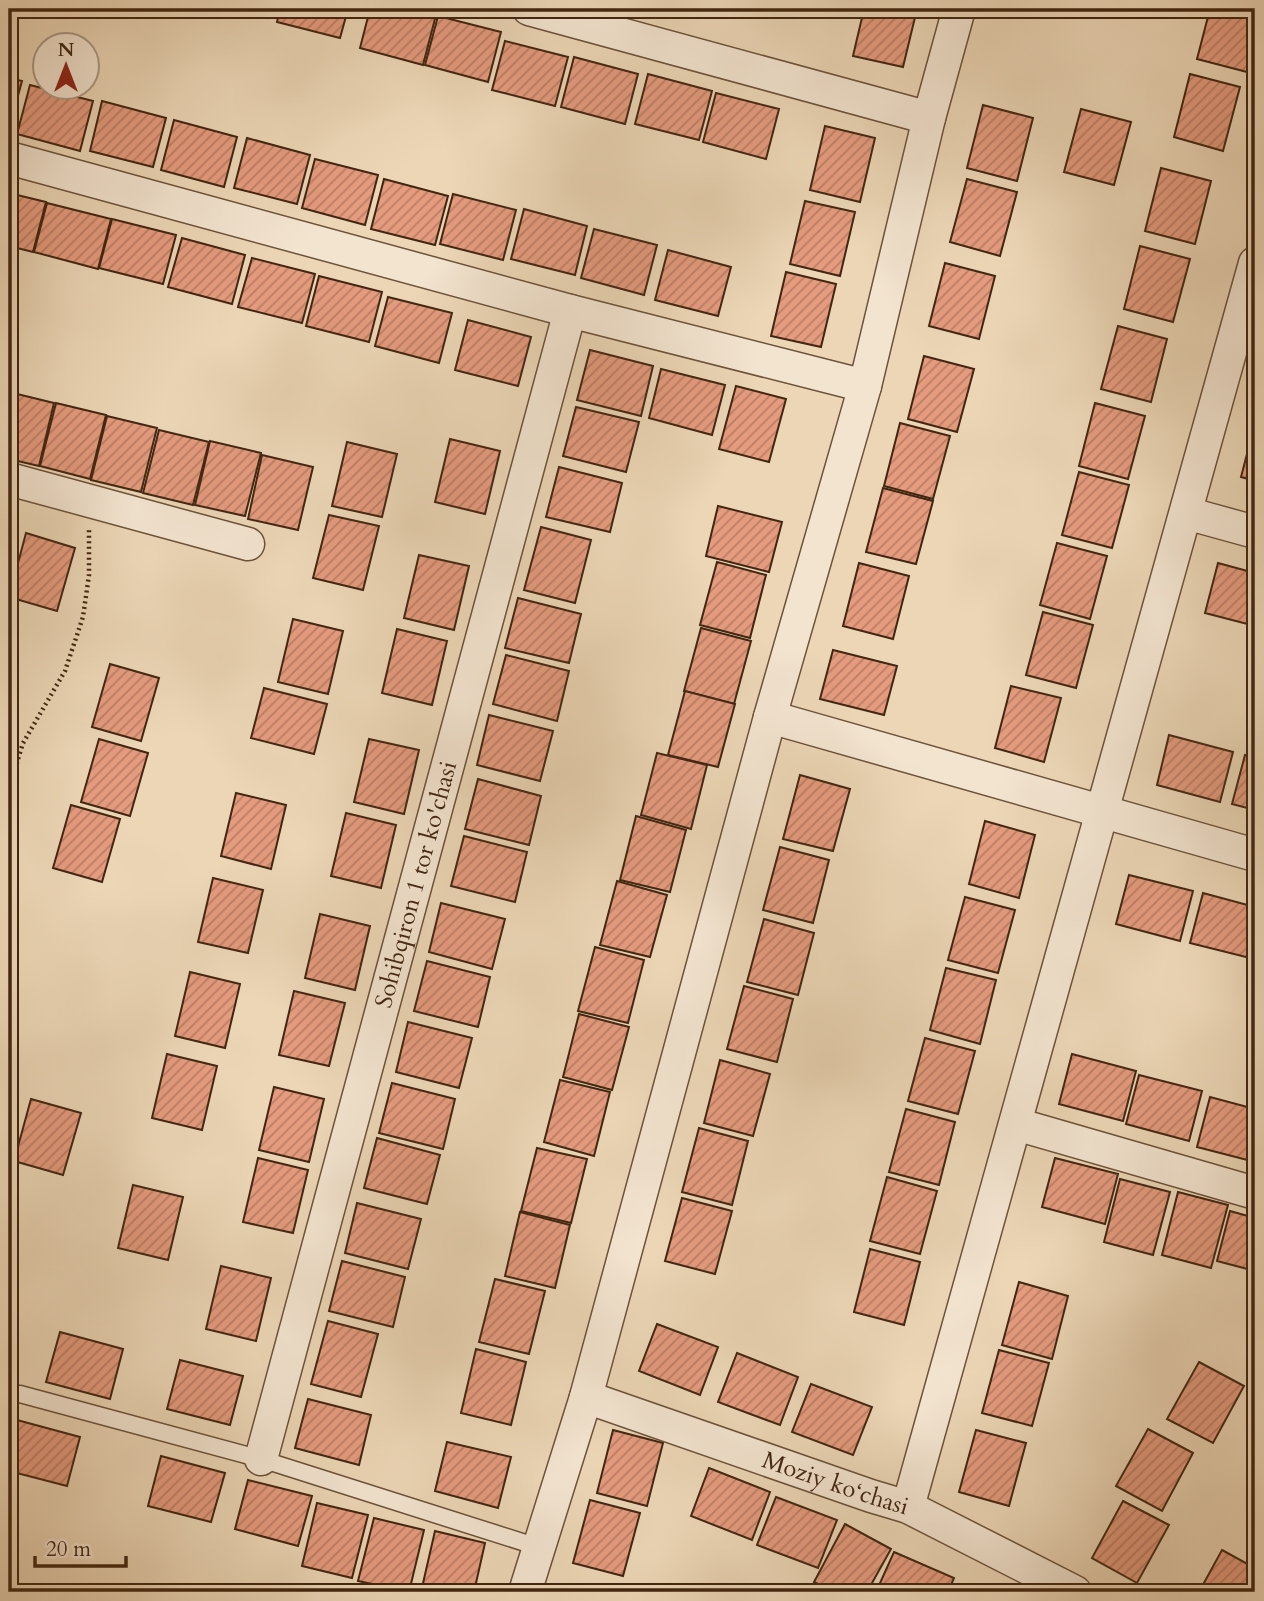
<svg xmlns="http://www.w3.org/2000/svg" width="1264" height="1601" font-family="Cardo,serif">
<style>
.building{fill:url(#building-hatch);stroke:#412611;stroke-width:2}
.lines{fill:none;stroke-linecap:round;stroke-linejoin:round}
.lane-casing{stroke:#6c523a;stroke-width:19}
.street-casing{stroke:#6c523a;stroke-width:35}
.path{stroke:#412611;stroke-width:4.5;stroke-dasharray:2 3.5;stroke-linecap:butt}
.lane{stroke:#f3e4d0;stroke-width:16}
.street{stroke:#f3e4d0;stroke-width:32}
.labels{text-anchor:middle;dominant-baseline:central;stroke-width:6;stroke-linejoin:round;paint-order:stroke}
.street-label{font-size:24px;fill:#412611;stroke:#f3e4d0}
</style>
<defs>
<pattern id="building-hatch" width="6" height="6" patternUnits="userSpaceOnUse" patternTransform="scale(1.75)"><rect width="6" height="6" fill="#e59b7e"/><path d="M-1 1l2-2M0 6l6-6M5 7l2-2" fill="none" stroke="#bb7e66"/></pattern>
</defs>
<rect width="100%" height="100%" fill="#ecd6b6"/>
<filter id="stains"><feTurbulence type="fractalNoise" baseFrequency=".00286" numOctaves="4"/><feColorMatrix values="0 0 0 0 .2 0 0 0 0 .09 0 0 0 0 .02 0 0 0 .5 -.17"/></filter>
<radialGradient id="worn" r=".72"><stop offset=".6" stop-color="#630" stop-opacity="0"/><stop offset="1" stop-color="#630" stop-opacity=".3"/></radialGradient>
<g class="building">
<path d="M232 9H269L267 18Z"/>
<path d="M280 9H348L340 38 277 22Z"/>
<path d="M370 9H412L436 15 423 65 360 48Z"/>
<path d="M864 9H917L903 67 853 56Z"/>
<path d="M1210 9H1255V41L1247 72 1197 59Z"/>
<path d="M438 16 501 32 488 82 425 65Z"/>
<path d="M505 41 568 57 555 106 492 90Z"/>
<path d="M574 57 638 74 625 124 561 107Z"/>
<path d="M648 74 712 91 699 140 635 124Z"/>
<path d="M1190 74 1240 87 1223 151 1174 137Z"/>
<path d="M9 78 22 81 9 129Z"/>
<path d="M30 85 93 101 80 151 17 134Z"/>
<path d="M716 93 779 109 766 159 703 142Z"/>
<path d="M102 101 166 118 153 167 90 151Z"/>
<path d="M983 105 1033 118 1017 181 967 168Z"/>
<path d="M1081 109 1131 122 1114 185 1064 172Z"/>
<path d="M174 120 237 137 224 187 161 170Z"/>
<path d="M825 126 875 138 860 202 810 190Z"/>
<path d="M247 138 310 155 297 204 234 188Z"/>
<path d="M315 159 378 175 365 225 302 208Z"/>
<path d="M1161 168 1211 181 1195 244 1145 231Z"/>
<path d="M384 179 448 196 435 245 371 229Z"/>
<path d="M967 179 1017 192 1000 256 950 242Z"/>
<path d="M9 193 46 202 33 252 9 246Z"/>
<path d="M453 194 516 210 503 260 440 244Z"/>
<path d="M805 201 855 212 840 276 790 264Z"/>
<path d="M47 203 111 219 98 269 34 252Z"/>
<path d="M524 209 587 226 575 275 511 259Z"/>
<path d="M112 219 176 235 163 284 99 268Z"/>
<path d="M594 229 657 245 644 295 581 278Z"/>
<path d="M182 238 245 255 232 304 168 287Z"/>
<path d="M1140 246 1190 259 1173 322 1124 309Z"/>
<path d="M668 250 731 267 718 316 655 300Z"/>
<path d="M252 258 315 274 302 323 238 307Z"/>
<path d="M945 263 995 276 979 339 929 326Z"/>
<path d="M786 272 836 284 821 347 771 336Z"/>
<path d="M319 276 382 292 369 342 306 326Z"/>
<path d="M388 297 452 313 439 363 375 346Z"/>
<path d="M468 320 531 337 518 386 455 370Z"/>
<path d="M1118 326 1167 339 1151 402 1101 389Z"/>
<path d="M590 350 653 366 641 416 577 400Z"/>
<path d="M924 356 974 369 957 432 908 419Z"/>
<path d="M661 369 725 385 712 435 649 418Z"/>
<path d="M736 386 786 399 769 462 719 449Z"/>
<path d="M9 392 54 403 39 466 9 459Z"/>
<path d="M56 403 106 415 90 479 40 466Z"/>
<path d="M1095 403 1145 416 1128 479 1079 466Z"/>
<path d="M576 407 639 422 626 472 563 456Z"/>
<path d="M107 416 157 428 141 492 91 480Z"/>
<path d="M900 423 950 436 933 499 884 486Z"/>
<path d="M1254 427 1255 428V481L1241 477Z"/>
<path d="M159 430 209 442 193 505 143 493Z"/>
<path d="M450 439 500 451 485 514 435 502Z"/>
<path d="M210 441 261 453 245 516 195 505Z"/>
<path d="M347 442 397 454 382 517 332 506Z"/>
<path d="M262 455 313 467 298 530 248 519Z"/>
<path d="M559 467 622 483 610 532 546 517Z"/>
<path d="M1079 472 1129 485 1112 548 1062 535Z"/>
<path d="M883 488 933 501 916 564 866 552Z"/>
<path d="M718 506 782 522 769 572 706 556Z"/>
<path d="M329 515 379 526 363 590 313 578Z"/>
<path d="M541 527 591 540 575 603 524 590Z"/>
<path d="M26 533 75 548 57 611 9 597Z"/>
<path d="M1057 543 1107 556 1090 619 1040 605Z"/>
<path d="M419 555 469 566 454 630 404 618Z"/>
<path d="M717 562 766 575 750 638 700 625Z"/>
<path d="M859 563 909 576 893 639 843 626Z"/>
<path d="M1218 563 1255 573V626L1205 613Z"/>
<path d="M518 598 581 614 569 663 505 648Z"/>
<path d="M1043 612 1093 625 1076 688 1026 675Z"/>
<path d="M293 619 343 631 328 694 278 682Z"/>
<path d="M701 628 751 641 734 704 684 691Z"/>
<path d="M397 629 447 641 432 705 382 693Z"/>
<path d="M833 650 897 666 884 715 820 699Z"/>
<path d="M506 655 569 671 557 721 493 704Z"/>
<path d="M110 664 159 678 141 741 92 727Z"/>
<path d="M1011 686 1061 698 1044 762 995 748Z"/>
<path d="M264 688 327 704 314 754 251 738Z"/>
<path d="M685 691 735 704 718 767 668 755Z"/>
<path d="M489 715 553 731 540 781 477 765Z"/>
<path d="M1169 735 1233 752 1220 802 1157 785Z"/>
<path d="M99 739 148 753 130 816 81 802Z"/>
<path d="M369 739 419 750 404 814 354 802Z"/>
<path d="M657 753 707 765 691 829 641 815Z"/>
<path d="M1245 755 1255 757V810L1232 804Z"/>
<path d="M800 775 850 789 833 851 783 839Z"/>
<path d="M478 779 541 796 529 845 465 829Z"/>
<path d="M236 793 286 805 271 869 221 856Z"/>
<path d="M71 805 120 819 102 882 53 868Z"/>
<path d="M346 813 396 825 381 888 331 876Z"/>
<path d="M636 816 686 830 670 892 620 880Z"/>
<path d="M985 821 1035 835 1019 898 969 884Z"/>
<path d="M464 836 527 852 515 902 451 886Z"/>
<path d="M780 847 829 860 813 923 763 910Z"/>
<path d="M1129 875 1193 891 1180 941 1116 924Z"/>
<path d="M213 878 263 890 248 953 198 942Z"/>
<path d="M617 881 667 895 650 957 600 945Z"/>
<path d="M1203 893 1255 907 1254 959 1190 943Z"/>
<path d="M965 897 1015 910 998 973 948 960Z"/>
<path d="M441 903 505 919 492 969 429 952Z"/>
<path d="M320 914 370 926 355 990 305 978Z"/>
<path d="M764 919 814 933 798 995 747 982Z"/>
<path d="M595 947 644 960 628 1023 578 1011Z"/>
<path d="M427 961 490 977 478 1027 414 1011Z"/>
<path d="M946 968 996 980 980 1044 930 1030Z"/>
<path d="M190 972 240 984 225 1048 175 1036Z"/>
<path d="M744 986 793 999 777 1062 727 1049Z"/>
<path d="M294 991 345 1003 329 1066 279 1055Z"/>
<path d="M579 1014 629 1027 612 1090 563 1077Z"/>
<path d="M408 1022 472 1038 459 1088 396 1072Z"/>
<path d="M925 1038 975 1051 958 1114 908 1101Z"/>
<path d="M167 1054 217 1066 202 1130 152 1118Z"/>
<path d="M1072 1054 1136 1071 1123 1121 1059 1104Z"/>
<path d="M720 1060 770 1074 753 1136 704 1123Z"/>
<path d="M1139 1075 1202 1091 1189 1141 1126 1124Z"/>
<path d="M560 1080 610 1092 594 1156 544 1142Z"/>
<path d="M392 1083 455 1099 443 1149 379 1133Z"/>
<path d="M274 1087 324 1099 309 1162 259 1150Z"/>
<path d="M1210 1097 1255 1109V1162L1197 1147Z"/>
<path d="M31 1099 81 1113 63 1175 14 1161Z"/>
<path d="M906 1109 955 1122 939 1185 889 1172Z"/>
<path d="M699 1128 748 1141 732 1205 682 1192Z"/>
<path d="M377 1138 440 1155 427 1204 364 1188Z"/>
<path d="M537 1148 587 1159 571 1223 521 1211Z"/>
<path d="M258 1158 308 1170 293 1233 243 1222Z"/>
<path d="M1055 1158 1118 1174 1105 1224 1042 1207Z"/>
<path d="M887 1177 937 1191 920 1254 870 1241Z"/>
<path d="M1120 1179 1170 1192 1153 1255 1104 1242Z"/>
<path d="M133 1185 183 1197 168 1260 118 1248Z"/>
<path d="M1178 1192 1228 1205 1211 1268 1162 1255Z"/>
<path d="M682 1198 732 1211 715 1274 665 1261Z"/>
<path d="M357 1203 421 1219 408 1269 345 1253Z"/>
<path d="M1230 1211 1255 1218V1271L1217 1261Z"/>
<path d="M520 1212 570 1225 555 1288 505 1276Z"/>
<path d="M870 1249 920 1262 904 1325 854 1312Z"/>
<path d="M342 1261 405 1277 393 1327 329 1311Z"/>
<path d="M221 1266 271 1278 256 1341 206 1329Z"/>
<path d="M495 1279 545 1291 529 1354 479 1342Z"/>
<path d="M1019 1282 1068 1296 1052 1359 1002 1345Z"/>
<path d="M328 1321 378 1334 361 1397 311 1384Z"/>
<path d="M657 1324 718 1347 700 1395 639 1371Z"/>
<path d="M60 1332 123 1349 110 1399 46 1382Z"/>
<path d="M476 1349 526 1362 511 1425 461 1413Z"/>
<path d="M999 1350 1049 1363 1032 1426 982 1413Z"/>
<path d="M737 1353 798 1377 780 1425 718 1402Z"/>
<path d="M180 1360 243 1376 230 1425 167 1409Z"/>
<path d="M1199 1362 1244 1386 1213 1443 1167 1419Z"/>
<path d="M811 1384 872 1407 853 1455 792 1432Z"/>
<path d="M308 1399 371 1415 359 1465 295 1448Z"/>
<path d="M17 1420 80 1437 67 1486 9 1471V1451Z"/>
<path d="M1148 1429 1193 1453 1162 1511 1116 1486Z"/>
<path d="M613 1430 663 1443 647 1506 597 1493Z"/>
<path d="M976 1430 1026 1443 1009 1506 959 1492Z"/>
<path d="M447 1442 511 1457 498 1508 435 1491Z"/>
<path d="M161 1456 225 1473 211 1522 148 1506Z"/>
<path d="M709 1468 770 1492 752 1540 691 1516Z"/>
<path d="M248 1480 312 1496 298 1546 235 1529Z"/>
<path d="M776 1497 837 1520 818 1568 757 1545Z"/>
<path d="M590 1500 640 1513 623 1576 573 1563Z"/>
<path d="M1123 1501 1169 1525 1137 1583 1092 1558Z"/>
<path d="M317 1503 368 1515 352 1578 302 1566Z"/>
<path d="M374 1518 424 1530 409 1592 358 1581Z"/>
<path d="M845 1524 891 1549 867 1592H834L814 1582Z"/>
<path d="M435 1531 485 1543 474 1592H421Z"/>
<path d="M1222 1550 1255 1568V1592H1199Z"/>
<path d="M894 1552 954 1578 948 1592H876Z"/>
</g>
<g class="lines">
<g class="lane-casing">
<path id="lane" d="M20 1394 261 1459 538 1547"/>
</g>
<g class="street-casing">
<g id="street">
<path d="M529 9 929 118"/>
<path d="M9 158 570 311 865 386"/>
<path d="M9 479 248 544"/>
<path d="M1186 513 1255 532"/>
<path d="M770 717 1255 855"/>
<path d="M1016 1124 1255 1193"/>
<path id="s1" d="M586 1397 871 1496 908 1507 1075 1592"/>
<path id="s2" d="M261 1459 570 311"/>
<path d="M908 1507 1255 263"/>
<path d="M525 1592 586 1397 770 717 865 386 929 118 959 9"/>
</g>
</g>
<path class="path" d="M9 807 14 794 17 762 23 743 65 671 83 617 89 575V530"/>
<use href="#lane" class="lane"/>
<use href="#street" class="street"/>
</g>
<g class="labels">
<g class="street-label">
<text stroke="none"><textPath href="#s2" startOffset="595">Sohibqiron 1 tor ko'chasi</textPath></text>
<text stroke="none"><textPath href="#s1" startOffset="264">Moziy ko‘chasi</textPath></text>
</g>
</g>
<rect width="1264" height="1601" fill="none" stroke="#ecd6b6" stroke-width="35"/>
<rect x="10" y="10" width="1243" height="1580" fill="none" stroke="#412611" stroke-width="3.5"/>
<rect x="18" y="18" width="1229" height="1566" fill="none" stroke="#412611" stroke-width="2"/>
<g transform="translate(66 66)"><circle r="33" fill="#f3e4d0" stroke="#ac9884" stroke-width="2"/>
<path d="M0-5L12 26L0 18L-12 26Z" fill="#8f2418"/>
<text y="-10" font-size="19" font-weight="bold" text-anchor="middle" fill="#412611">N</text>
</g>
<path d="M35 1556v10h91v-10" fill="none" stroke="#412611" stroke-width="3.5"/>
<text x="46" y="1556" font-size="21" fill="#412611" stroke="#f3e4d0" stroke-width="5" paint-order="stroke">20 m</text>
<rect width="100%" height="100%" filter="url(#stains)"/>
<rect width="100%" height="100%" fill="url(#worn)"/>
</svg>
